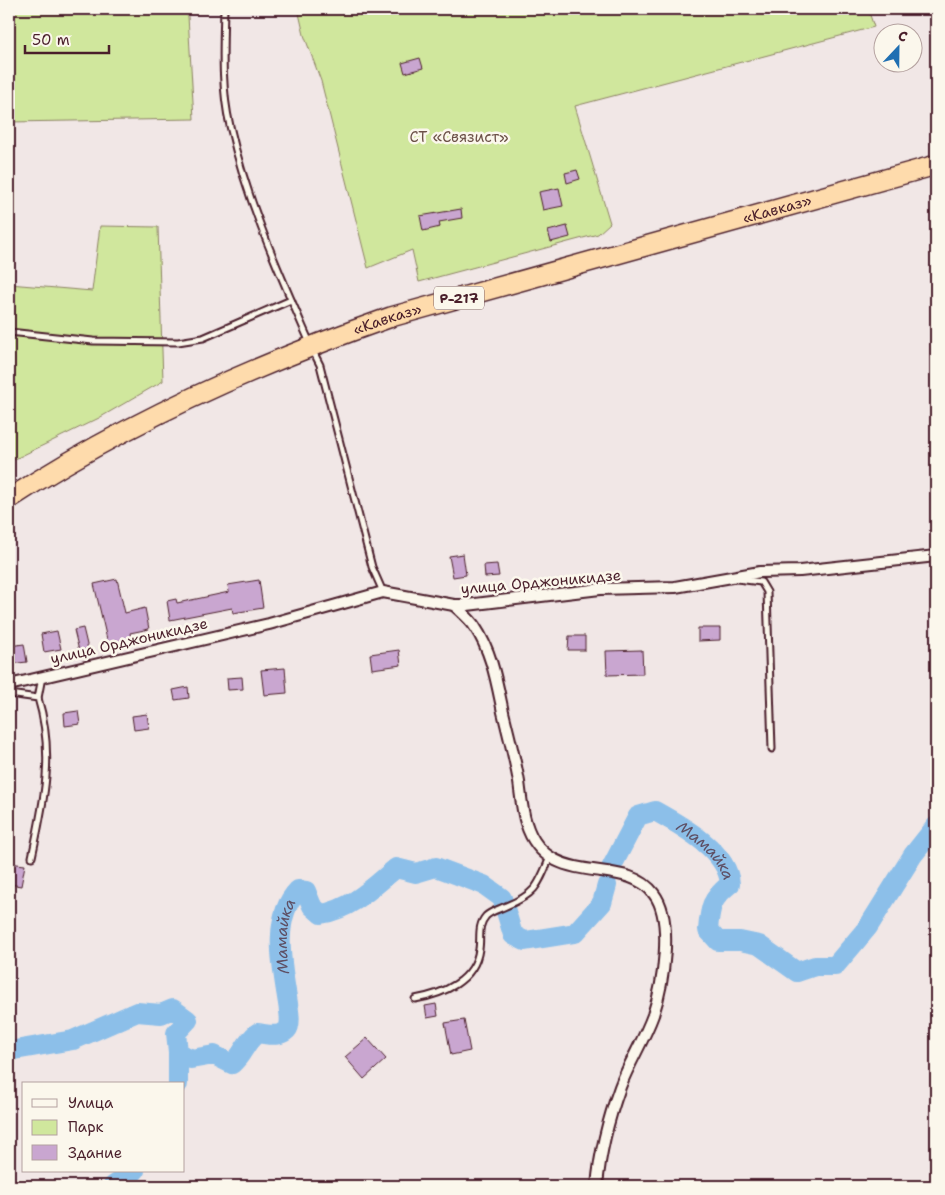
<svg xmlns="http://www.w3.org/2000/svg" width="945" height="1195" font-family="'Shantell Sans',sans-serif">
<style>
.green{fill:#d0e79d;stroke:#8d8364}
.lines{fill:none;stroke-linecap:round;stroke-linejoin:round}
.river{stroke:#8cbfe9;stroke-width:20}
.building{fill:#c9a6d0;stroke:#4a1f2b}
.lane-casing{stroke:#4a1f2b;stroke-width:9}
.street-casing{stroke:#4a1f2b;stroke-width:14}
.highway-casing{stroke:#4a1f2b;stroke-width:22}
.lane{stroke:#fbf7ec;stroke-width:5}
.street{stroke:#fbf7ec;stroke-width:10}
.highway{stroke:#fedbac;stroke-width:19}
.labels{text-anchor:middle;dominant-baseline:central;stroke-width:5;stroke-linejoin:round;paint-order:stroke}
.shield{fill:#fbf7ec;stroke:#7f6065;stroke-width:1}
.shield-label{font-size:14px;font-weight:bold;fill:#4a1f2b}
.park-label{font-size:15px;fill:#6c5148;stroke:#fbf7ec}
.street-label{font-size:15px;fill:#4a1f2b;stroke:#fbf7ec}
.water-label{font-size:16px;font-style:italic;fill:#5e4f64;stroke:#fbf7ec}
</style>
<rect width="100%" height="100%" fill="#f1e7e6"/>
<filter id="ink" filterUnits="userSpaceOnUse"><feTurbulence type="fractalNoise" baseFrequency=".02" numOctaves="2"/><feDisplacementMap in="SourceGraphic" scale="10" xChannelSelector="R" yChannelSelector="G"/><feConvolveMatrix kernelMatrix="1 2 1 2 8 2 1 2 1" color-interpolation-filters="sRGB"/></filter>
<g filter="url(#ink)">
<g class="green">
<path d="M9 9H178L188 16 194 119 9 122Z"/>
<path d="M298 9H868L874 27 575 106 610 223 598 234 419 282 412 250 368 268 321 81 304 35Z"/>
<path d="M100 226 158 227 163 381 99 418 9 462V284L92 291Z"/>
</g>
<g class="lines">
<g class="river">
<path id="s1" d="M610 870 638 816 655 811C682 826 728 851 730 884 711 899 710 907 708 930L718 941H740L759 945 797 972 815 966H835L868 927 913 855 936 826"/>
<path id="s2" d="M9 1051 73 1040 137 1012 161 1014 173 1009 188 1020 176 1033 178 1052 191 1059 214 1055 232 1064C244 1054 243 1045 257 1033 267 1034 279 1038 287 1030 300 1017 259 930 298 890L306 891 312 906 321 914C352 909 373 887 396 868L416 873 436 867 484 885 502 898 513 935 525 941 575 933 602 903 607 885"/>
<path d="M178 1084V1052"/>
<path d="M113 1186 135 1171"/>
</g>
</g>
<g class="building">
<path d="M420 58 423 68 405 73 402 63Z"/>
<path d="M577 170 580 179 567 183 565 173Z"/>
<path d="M559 188 563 206 543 210 539 192Z"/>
<path d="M461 209 462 218 439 222 440 227 423 231 420 216Z"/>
<path d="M567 226 570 237 551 242 548 231Z"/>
<path d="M463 554 466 575 453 577 449 556Z"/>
<path d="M497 564 499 576 485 577 484 565Z"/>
<path d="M117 579 125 613 145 608 149 629 130 633 132 642 109 648 94 584Z"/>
<path d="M259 580 263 608 233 613 232 608 170 620 167 601 176 599 177 603 201 598 229 592 228 585Z"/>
<path d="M83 628 88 649 79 651 74 630Z"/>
<path d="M698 628H720V640L698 641Z"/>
<path d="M57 631 61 649 44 652 41 634Z"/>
<path d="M569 636H585V650H568Z"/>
<path d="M24 644 27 662 9 664V646Z"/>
<path d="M399 650 401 665 372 669 370 654Z"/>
<path d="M642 650 643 674 607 675 606 651Z"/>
<path d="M285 668 287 693 264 695 261 670Z"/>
<path d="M242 677 243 689 228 690 227 678Z"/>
<path d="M188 687 189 698 175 700 173 690Z"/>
<path d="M78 711 80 724 65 726 64 713Z"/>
<path d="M147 714 149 728 134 730 132 716Z"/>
<path d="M9 863 25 865 21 886 9 884Z"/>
<path d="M436 1004 438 1016 427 1018 425 1006Z"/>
<path d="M464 1020 470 1051 451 1055 445 1023Z"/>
<path d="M367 1038 386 1059 364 1079 345 1057Z"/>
</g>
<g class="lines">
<g class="lane-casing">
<g id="lane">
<path d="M224 9C223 47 221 88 230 126 247 202 279 272 310 343"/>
<path d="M9 332 93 341 178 342 203 338 291 300"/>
<path d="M313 351 320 365 372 567 383 592"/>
<path d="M737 579 761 582 767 592 772 749"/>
<path d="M9 694 38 698C55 754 44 802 32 857"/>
<path d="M38 698 42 677"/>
<path d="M415 999C443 994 475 981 479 949 481 937 477 926 486 916 491 911 500 909 506 906 536 894 538 886 550 857"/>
</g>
</g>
<g class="street-casing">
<g id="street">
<path d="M454 605C461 612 470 619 475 627 492 652 497 684 503 712 509 736 515 759 519 782 521 796 522 811 526 823 547 892 624 853 654 894 674 920 663 985 653 1015 644 1040 629 1063 620 1087 608 1120 600 1152 597 1186"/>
<path d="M9 685 269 624 383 592 454 605H467L600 589 675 587 760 572 800 571 936 556"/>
</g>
</g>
<g class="highway-casing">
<g id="highway">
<path id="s3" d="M9 499C128 421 257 364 391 317L936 165"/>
</g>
</g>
<use href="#lane" class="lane"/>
<use href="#street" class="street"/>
<use href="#highway" class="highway"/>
</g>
</g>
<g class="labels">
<rect class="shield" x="434" y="286.5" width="50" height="23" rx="4"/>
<g class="shield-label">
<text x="459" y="298">Р-217</text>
</g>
<g class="park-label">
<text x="459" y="137">СТ «Связист»</text>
</g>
<g class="street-label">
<text stroke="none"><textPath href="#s3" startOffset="825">«Кавказ»</textPath></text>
<text stroke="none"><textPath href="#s3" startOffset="420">«Кавказ»</textPath></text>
<text transform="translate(541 582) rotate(-5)">улица Орджоникидзе</text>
<text transform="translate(129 641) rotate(-13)">улица Орджоникидзе</text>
</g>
<g class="water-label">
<text stroke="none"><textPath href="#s1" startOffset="144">Мамайка</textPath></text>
<text stroke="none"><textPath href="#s2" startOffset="452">Мамайка</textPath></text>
</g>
</g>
<rect width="945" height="1195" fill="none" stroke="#fbf7ec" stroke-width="30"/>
<rect x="15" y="15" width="915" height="1165" fill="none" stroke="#4a1f2b" stroke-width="2" filter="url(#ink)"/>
<rect x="22" y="1082" width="162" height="90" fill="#fbf7ec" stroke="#b4a19f"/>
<rect x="32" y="1099" width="25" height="8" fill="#fbf7ec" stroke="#b4a19f"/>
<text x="68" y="1108" font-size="15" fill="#4a1f2b">Улица</text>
<rect x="32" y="1120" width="25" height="15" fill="#d0e79d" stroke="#b4a19f"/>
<text x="68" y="1132" font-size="15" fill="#4a1f2b">Парк</text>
<rect x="32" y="1145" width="25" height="15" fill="#c9a6d0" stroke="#b4a19f"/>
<text x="68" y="1158" font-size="15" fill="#4a1f2b">Здание</text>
<g transform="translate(898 48) rotate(22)"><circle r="24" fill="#fbf7ec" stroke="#b4a19f"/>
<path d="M0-4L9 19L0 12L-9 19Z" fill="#1f6fb2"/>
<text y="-8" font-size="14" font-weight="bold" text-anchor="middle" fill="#4a1f2b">С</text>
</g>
<path d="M25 45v8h84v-8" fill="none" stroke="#4a1f2b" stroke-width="2.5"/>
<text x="32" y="45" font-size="15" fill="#4a1f2b" stroke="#fbf7ec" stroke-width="4" paint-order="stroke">50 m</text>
</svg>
